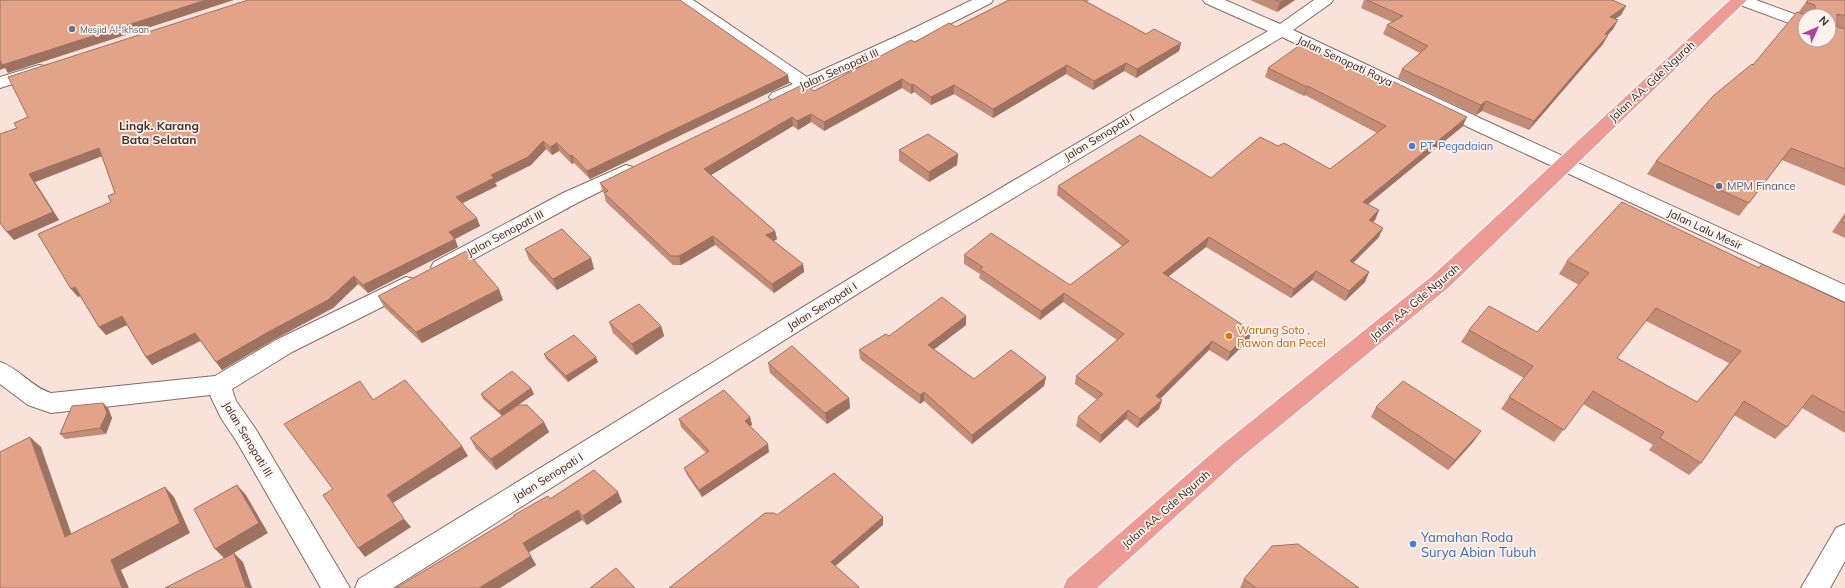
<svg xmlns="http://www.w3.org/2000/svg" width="1845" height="588" font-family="Mulish,sans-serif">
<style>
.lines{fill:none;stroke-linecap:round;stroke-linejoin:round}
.minor-casing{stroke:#806c64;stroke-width:2}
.major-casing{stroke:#fff;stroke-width:2}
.minor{fill:#fff;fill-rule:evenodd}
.major{fill:#ed9b95;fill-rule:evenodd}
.wall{fill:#c28c76;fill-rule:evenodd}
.shaded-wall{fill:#9e7260}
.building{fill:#e2a389;stroke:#9e7260;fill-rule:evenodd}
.worship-dot{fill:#6b7280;stroke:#fff1ec;stroke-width:1.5}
.shop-dot{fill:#3f7fe0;stroke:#fff1ec;stroke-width:1.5}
.service-dot{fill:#5c6f8a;stroke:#fff1ec;stroke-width:1.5}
.food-dot{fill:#e8710a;stroke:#fff1ec;stroke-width:1.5}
.labels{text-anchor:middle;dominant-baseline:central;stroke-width:3.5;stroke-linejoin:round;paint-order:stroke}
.far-worship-label{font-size:9px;fill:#5b616d;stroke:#fff1ec;text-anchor:start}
.street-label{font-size:11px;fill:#2f2724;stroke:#fff1ec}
.shop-label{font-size:11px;fill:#366cbe;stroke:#fff1ec;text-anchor:start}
.service-label{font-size:11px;fill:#4e5e75;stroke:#fff1ec;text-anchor:start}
.food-label{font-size:11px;fill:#c56008;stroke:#fff1ec;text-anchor:start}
.neighbourhood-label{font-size:12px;font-weight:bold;fill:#45342d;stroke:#fff1ec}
.near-shop-label{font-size:13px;fill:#366cbe;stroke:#fff1ec;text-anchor:start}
</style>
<rect width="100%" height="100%" fill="#f8e2d9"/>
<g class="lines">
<g class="minor-casing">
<g id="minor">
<path d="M674 0H693L807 77 906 32 972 0H993L991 3 918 40 778 102 772 101 769 97 772 93 793 84 676 3Z"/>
<path d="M1203 0H1225L1280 24 1314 0H1333L1331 3 1293 30 1484 120 1845 285V302L1470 128 1282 37 930 248 393 588H355L359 579 916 238 1268 31 1205 3Z"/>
<path d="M1733 0H1756L1805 18V29L1735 3Z"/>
<path d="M39 65 45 66 48 70 45 74 0 88V77Z"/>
<path d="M626 165 633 167 636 171 633 175 577 203 450 272 442 275 434 272 431 267 434 262 563 193Z"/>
<path d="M406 277 414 279 417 285 414 291 292 352 232 389 236 401 255 428 350 588H321L237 442 221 418 210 395 51 413 28 405 0 384V362C19 368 31 387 51 393L215 376 276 340Z"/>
<path d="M1845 524V561L1830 588H1801L1836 528Z"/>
</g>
</g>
<g class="major-casing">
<path id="major" d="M1730 0H1747L1448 288 1237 461 1097 588H1063L1067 579 1219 447 1432 276Z"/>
</g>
<use href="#minor" class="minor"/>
<use href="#major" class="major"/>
</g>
<g class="wall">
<path d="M1009 0H1089L1087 2 1146 34 1181 43 1179 51 1136 78 1124 71 1093 90 1066 74 993 118 954 94 931 105 914 92 911 94 902 88 824 131 811 122 798 130 793 126 711 175 775 231 777 239 774 241 803 264 804 272 774 293 715 245 681 265H673L606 202 604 193 603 192 600 183 814 91 915 42 956 27Z"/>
<path d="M1250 0H1295L1277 12Z"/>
<path d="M1364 0H1612L1626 6 1621 15 1615 19 1618 20 1613 29 1608 35 1603 44 1529 130 1482 111 1476 115 1398 78 1402 69 1420 53 1383 34 1387 25 1392 22 1361 8Z"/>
<path d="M1845 0V186L1782 160 1739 216 1647 174 1656 161 1753 65 1798 13 1806 2ZM1805 16H1829L1805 40Z"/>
<path d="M1268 68 1463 126 1368 204 1379 210 1375 220 1373 222 1379 237 1353 263 1369 272 1365 282 1345 301 1312 280 1291 298 1206 247 1168 277 1249 340 1227 361 1209 350 1160 399 1162 400 1159 409 1137 428 1126 419 1100 443 1076 426 1078 417 1097 400 1075 384 1076 376 1117 340 1063 302 1040 320 979 278 980 274 964 264V255L1070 285 1122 246 1057 195 1058 186 1211 178 1278 146 1330 169 1377 133 1305 95 1304 96 1265 77Z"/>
<path d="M788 75 789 83 590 179 574 163 572 164 559 151 552 155 546 149 531 165 495 183 497 186 462 203 480 226 455 239 458 247 368 293 358 284 333 308 275 339 222 370 201 341 152 365 146 357 127 325 106 335 99 327 80 296 78 297 115 193 102 156 35 182 59 220 14 240 7 232 17 128 28 117Z"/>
<path d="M899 150 958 154 957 165 929 182 899 161Z"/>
<path d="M1845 213V238L1832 232Z"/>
<path d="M525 249 591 258 594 269 557 290 529 260Z"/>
<path d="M1567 261 1758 268 1762 264 1845 303V433L1802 408 1787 427 1775 439 1734 415 1701 463 1689 475 1649 450 1653 445 1583 404 1554 442 1501 409 1509 397 1524 378 1461 342 1469 330 1537 332 1579 285 1559 274ZM1646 321 1729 363 1697 402 1617 358Z"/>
<path d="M378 296 503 300 422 343 384 307Z"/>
<path d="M609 322 661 326 664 336 636 355 613 333Z"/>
<path d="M966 325 934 349 974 379 1046 377 1044 386 972 444 924 401 920 404 860 359 859 350 889 336Z"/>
<path d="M544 354 598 362 568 382 546 359Z"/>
<path d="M768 363 849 398 850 408 827 424 770 373Z"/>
<path d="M481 394H534L504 415 549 432 496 470 476 449 470 438 502 416 483 399Z"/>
<path d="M103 403 108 408 112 418 106 434 65 439 60 434Z"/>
<path d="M1376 407 1474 441 1448 470 1371 417Z"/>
<path d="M750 417 752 425 750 426 769 452 702 497 687 475 684 468 706 453 681 427 679 419Z"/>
<path d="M550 499 622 502 587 525 582 520 528 552 536 565 500 588Z"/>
<path d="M1244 579 1359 588H1240Z"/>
</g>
<g class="shaded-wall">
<path d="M206 0H234L8 73 5 68 0 70V60Z"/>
<path d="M1283 0H1295L1277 12 1280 2Z"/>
<path d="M1626 6 1621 15 1605 26 1610 17Z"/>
<path d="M1618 20 1613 29 1600 43 1605 34Z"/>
<path d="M1608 35 1603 44 1529 130 1534 121Z"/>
<path d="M1181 43 1179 51 1136 78 1137 69Z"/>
<path d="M1126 63 1124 71 1093 90 1094 81Z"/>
<path d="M1067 65 1066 74 993 118V109Z"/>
<path d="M788 75 789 83 590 179 587 171Z"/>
<path d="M902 79V88L824 131V122Z"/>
<path d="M913 84 914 92 911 94V85Z"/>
<path d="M954 85V94L931 105V97Z"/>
<path d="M1308 86 1305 95 1304 96 1307 87Z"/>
<path d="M1486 101 1482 111 1476 115 1481 105Z"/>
<path d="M811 114V122L798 130 797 121Z"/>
<path d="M792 117 793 126 706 178 704 169Z"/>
<path d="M1467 117 1463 126 1360 211 1363 202Z"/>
<path d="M543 141 546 149 531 165 495 183 497 186 459 205 456 197 491 175Z"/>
<path d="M557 143 559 151 552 155 550 147Z"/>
<path d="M99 148 105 155 35 182 59 220 14 240 7 232 29 174Z"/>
<path d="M958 154 957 165 929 182V172Z"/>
<path d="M572 155 574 163 572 164 570 156Z"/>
<path d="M1379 210 1375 220 1365 229 1369 220Z"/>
<path d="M477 218 480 226 455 239 458 247 368 293 363 285 449 232Z"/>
<path d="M1383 228 1379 237 1346 270 1350 261Z"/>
<path d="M775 231 777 239 768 244 766 235Z"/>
<path d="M713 236 715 245 681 265 679 256Z"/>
<path d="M1209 237 1206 247 1161 282 1163 273Z"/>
<path d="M591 258 594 269 557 290 553 279Z"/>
<path d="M803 264 804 272 774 293 772 284Z"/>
<path d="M1316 271 1312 280 1291 298 1294 289Z"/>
<path d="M1369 272 1365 282 1345 301 1349 291Z"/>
<path d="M354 276 358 284 333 308 275 339 222 370 216 362Z"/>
<path d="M75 287 82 295 78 297 71 289Z"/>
<path d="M499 289 503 300 422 343 416 332Z"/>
<path d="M1064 293 1063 302 1040 320 1041 311Z"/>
<path d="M122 316 129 324 106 335 99 327Z"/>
<path d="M966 316V325L928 354V345Z"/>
<path d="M661 326 664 336 636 355 632 344Z"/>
<path d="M1252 331 1249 340 1227 361 1230 352Z"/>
<path d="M195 333 201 340 152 365 146 357Z"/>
<path d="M1212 341 1209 350 1154 405 1156 396Z"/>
<path d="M596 357 598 362 568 382 566 376Z"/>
<path d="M1046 377 1044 386 972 444V435Z"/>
<path d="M531 388 534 394 502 416 499 411Z"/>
<path d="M924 392V401L920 404V395Z"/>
<path d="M849 398 850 408 827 424 825 413Z"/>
<path d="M1162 400 1159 409 1137 428 1140 419Z"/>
<path d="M103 403 108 408 112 418 106 434 100 428Z"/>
<path d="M1128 410 1126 419 1100 443 1101 435Z"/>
<path d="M750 417 752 425 746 428 745 421Z"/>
<path d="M544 422 549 432 496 470 491 459Z"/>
<path d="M1481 431 1474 441 1448 470 1455 460Z"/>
<path d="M30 437 41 447 76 547 65 537Z"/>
<path d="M768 444 769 452 702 497 699 490Z"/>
<path d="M462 446 468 456 393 503 387 495Z"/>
<path d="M237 485 246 495 268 533 234 553 243 562 252 588H247L225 559 215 549Z"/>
<path d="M165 487 174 497 190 533 121 570 129 588H122L111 560Z"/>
<path d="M618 492 622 502 587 525 583 516Z"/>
<path d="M578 510 582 520 528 553 523 543Z"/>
<path d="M883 517V525L832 569 831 562Z"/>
<path d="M404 519 411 527 365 557 358 548Z"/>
<path d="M531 556 536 565 500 588H479Z"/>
</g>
<g class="building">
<path d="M0 0H206L2 65 0 60Z"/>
<path d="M248 0H680L788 75 587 171 572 155 570 156 557 143 550 147 543 141 528 157 491 175 494 178 456 197 477 218 449 232 455 239 363 285 354 276 328 300 270 331 216 362 195 333 146 357 122 316 99 327 75 287 71 289 38 234 111 202 108 196 115 193 99 148 29 174 53 212 7 232 0 223V134L17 128 14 123 28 117 8 77Z"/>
<path d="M1009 0H1083L1146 34 1154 29 1181 43 1137 69 1126 63 1094 81 1067 65 993 109 954 85 931 97 913 84 911 85 902 79 824 122 811 114 797 121 792 117 704 169 775 231 766 235 803 264 772 284 713 236 679 256H671L604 193 608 191 600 183 804 84 814 91 911 40 915 42 949 23 956 27Z"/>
<path d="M1275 0H1283L1280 2Z"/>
<path d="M1367 0H1612L1626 6 1610 17 1618 20 1605 34 1608 35 1534 121 1486 101 1481 105 1402 69 1428 46 1387 25 1403 16Z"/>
<path d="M1808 0H1845V16L1837 14V27L1845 29V169L1791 148 1749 203 1656 161 1713 96 1752 64 1753 65 1797 12 1808 16H1805V40H1829V16H1815V5L1806 2Z"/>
<path d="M1300 45 1368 77 1371 75 1386 83 1390 80 1467 117 1363 202 1379 210 1369 220 1383 228 1350 261 1369 272 1349 291 1316 271 1294 289 1209 237 1163 273 1252 331 1230 352 1212 341 1156 396 1162 400 1140 419 1128 410 1101 435 1078 417 1103 394 1076 376 1124 334 1064 293 1041 311 980 269 983 267 964 255 991 233 1070 285 1129 241 1058 186 1140 135 1211 178 1260 137 1278 146 1284 143 1330 169 1386 126 1308 86 1307 87 1268 68Z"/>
<path d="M928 134 958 154 929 172 899 150Z"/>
<path d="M1622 202 1759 268 1762 264 1845 303V413L1812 395 1787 427 1744 401 1701 463 1660 438 1664 432 1593 391 1564 430 1509 397 1533 366 1469 330 1489 306 1537 332 1589 273 1567 261ZM1656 308 1741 351 1697 402 1617 358Z"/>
<path d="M1845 216V223L1841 222Z"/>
<path d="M562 229 591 258 553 279 525 249Z"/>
<path d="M466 251 499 289 416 332 378 296Z"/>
<path d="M942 297 966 316 928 345 974 379 1011 350 1046 377 972 435 924 392 920 395 859 350 886 334 889 336Z"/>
<path d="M639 304 661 326 632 344 609 322Z"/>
<path d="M574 335 596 357 566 376 544 354Z"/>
<path d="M792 346 849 398 825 413 768 363Z"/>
<path d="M512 371 531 388 499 411 481 394Z"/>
<path d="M405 380 462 446 387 495 404 519 358 548 323 495 333 489 284 424 360 381 373 400Z"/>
<path d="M1403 381 1481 431 1455 460 1376 407Z"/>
<path d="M724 390 750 417 745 421 768 444 699 490 684 468 709 451 679 419Z"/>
<path d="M103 403 107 413 100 428 60 434 72 406Z"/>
<path d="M518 405H527L544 422 491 459 470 438Z"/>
<path d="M30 437 65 537 165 487 180 523 111 560 122 588H0V452Z"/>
<path d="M594 470 618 492 583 516 578 510 523 543 531 556 479 588H396L515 516 514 515 548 496 550 499Z"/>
<path d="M834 473 883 517 831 562 859 587 858 588H669L765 513H774L777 515Z"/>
<path d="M237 485 259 523 215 549 194 509Z"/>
<path d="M1298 544 1359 588H1256L1244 579 1272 546Z"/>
<path d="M234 553 246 588H165Z"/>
<path d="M616 568 635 588H590Z"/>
</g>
<circle class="worship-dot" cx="72" cy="29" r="4"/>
<g class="shop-dot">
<circle cx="1412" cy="146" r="4"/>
<circle cx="1413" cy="544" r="4"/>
</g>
<circle class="service-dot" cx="1719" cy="186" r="4"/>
<circle class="food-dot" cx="1229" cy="336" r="4"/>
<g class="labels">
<g class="far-worship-label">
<text x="80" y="29">Mesjid Al-Ikhsan</text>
</g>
<g class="street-label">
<text transform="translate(1345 61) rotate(25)">Jalan Senopati Raya</text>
<text transform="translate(839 69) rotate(-24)">Jalan Senopati III</text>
<text transform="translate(1652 81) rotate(-43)">Jalan AA. Gde Ngurah</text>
<text transform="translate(1099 137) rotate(-31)">Jalan Senopati I</text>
<text transform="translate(1705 229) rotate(25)">Jalan Lalu Mesir</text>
<text transform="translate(505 233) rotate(-28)">Jalan Senopati III</text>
<text transform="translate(1415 302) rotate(-40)">Jalan AA. Gde Ngurah</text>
<text transform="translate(822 306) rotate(-32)">Jalan Senopati I</text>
<text transform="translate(248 439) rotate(59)">Jalan Senopati III</text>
<text transform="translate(548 477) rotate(-32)">Jalan Senopati I</text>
<text transform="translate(1166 509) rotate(-41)">Jalan AA. Gde Ngurah</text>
</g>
<g class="shop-label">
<text x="1420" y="146">PT. Pegadaian</text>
</g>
<g class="service-label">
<text x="1727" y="186">MPM Finance</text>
</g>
<g class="food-label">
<text x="1237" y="330">Warung Soto ,<tspan x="1237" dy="13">Rawon dan Pecel</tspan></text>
</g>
<g class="neighbourhood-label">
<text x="159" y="125">Lingk. Karang<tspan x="159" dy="14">Bata Selatan</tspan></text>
</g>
<g class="near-shop-label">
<text x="1421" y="537">Yamahan Roda<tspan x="1421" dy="15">Surya Abian Tubuh</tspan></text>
</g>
</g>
<g transform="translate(1817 28) rotate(45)"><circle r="19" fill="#fff1ec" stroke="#aca09c"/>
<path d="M0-3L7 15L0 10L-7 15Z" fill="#af42a1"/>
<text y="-6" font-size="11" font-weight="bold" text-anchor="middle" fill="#2f2724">N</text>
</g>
</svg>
